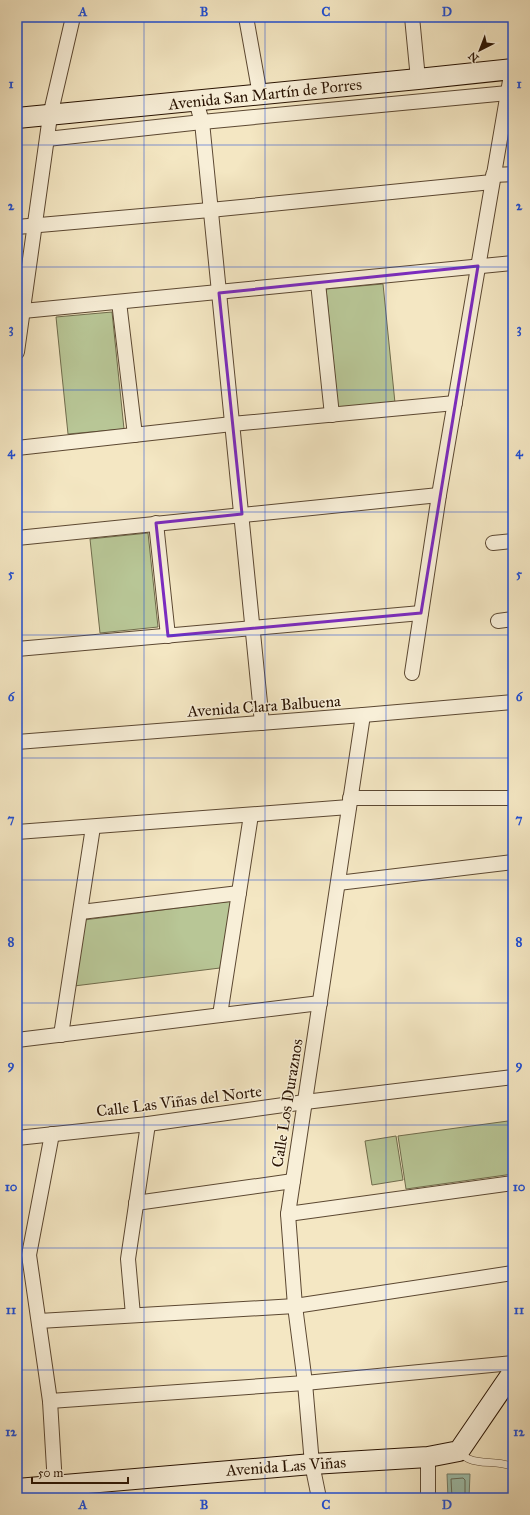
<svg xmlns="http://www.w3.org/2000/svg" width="530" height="1515" font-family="'IM FELL Great Primer',serif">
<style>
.green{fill:#b8c696;stroke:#706c4c}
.water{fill:#9dc1ae;stroke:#6f7b69}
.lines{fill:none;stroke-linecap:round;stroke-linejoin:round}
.shore{stroke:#636a58;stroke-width:1}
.lane-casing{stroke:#5c4832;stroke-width:8}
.street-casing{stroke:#5c4832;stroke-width:16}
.secondary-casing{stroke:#291302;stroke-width:22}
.lane{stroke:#f8efd8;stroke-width:7}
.street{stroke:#f8efd8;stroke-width:14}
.secondary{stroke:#f8efd8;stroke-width:20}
.marked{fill:none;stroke:#7b2cbf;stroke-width:3;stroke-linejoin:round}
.grid{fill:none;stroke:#1d4ed8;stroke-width:1;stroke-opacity:0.55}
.labels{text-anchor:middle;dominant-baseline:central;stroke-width:3;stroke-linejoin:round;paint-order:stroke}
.street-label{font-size:16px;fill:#291302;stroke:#f8efd8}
.neatline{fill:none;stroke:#1d4ed8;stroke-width:1.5}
.grid-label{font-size:13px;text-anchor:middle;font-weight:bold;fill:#1d4ed8}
</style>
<rect width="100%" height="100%" fill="#f4e7c3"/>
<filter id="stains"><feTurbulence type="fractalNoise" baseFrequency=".005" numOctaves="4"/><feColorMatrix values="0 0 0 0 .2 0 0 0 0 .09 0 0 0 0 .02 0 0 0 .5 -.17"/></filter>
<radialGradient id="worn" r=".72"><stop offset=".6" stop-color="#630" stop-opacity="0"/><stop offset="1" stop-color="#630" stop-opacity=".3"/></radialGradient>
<g class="green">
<path d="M383 284 395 403 338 408 326 289Z"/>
<path d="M112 312 124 429 68 434 56 317Z"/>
<path d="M148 533 158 627 100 633 90 539Z"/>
<path d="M232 901 220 968 74 986 84 920Z"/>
<path d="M508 1121 513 1154V1174L406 1189 398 1136Z"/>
<path d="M396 1136 403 1180 372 1185 365 1141Z"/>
</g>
<path class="water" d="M447 1474H470L469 1498H448Z"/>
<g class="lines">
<path class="shore" d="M452 1498 451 1479 463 1478 465 1480V1498"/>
<g class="lane-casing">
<path id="lane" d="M459 1451C462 1454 465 1458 469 1459 482 1465 499 1460 513 1467"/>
</g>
<g class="street-casing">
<g id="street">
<path d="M246 17 260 95"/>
<path d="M412 17 418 79"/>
<path d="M196 101 202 122 262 723"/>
<path d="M47 139 202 122 508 93"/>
<path d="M493 175 513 174"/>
<path d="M17 227 210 210 492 182"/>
<path d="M318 283 332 415"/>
<path d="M119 302 135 435"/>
<path d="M23 311 513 263"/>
<path d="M17 352 50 116 73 17"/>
<path d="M17 448 232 424 455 403"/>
<path d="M156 523 168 636"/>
<path d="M17 538 439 495"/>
<path d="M493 543 513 541"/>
<path d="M498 621 513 619"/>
<path d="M17 649 421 613"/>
<path d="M412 673 439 495 512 69"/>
<path d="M17 742 363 715 513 702"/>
<path d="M350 798H513"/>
<path d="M17 832 349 807"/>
<path d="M338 883 513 862"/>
<path d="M81 912 239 893"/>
<path d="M220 1015 251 815"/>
<path d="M61 1035 93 827"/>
<path d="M17 1040 320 1003"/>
<path d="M52 1134 29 1255 50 1401 55 1485"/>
<path d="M17 1138 148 1124 305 1102 513 1077"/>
<path d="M136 1203 293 1181"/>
<path d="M288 1214 513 1183"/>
<path d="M133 1315 128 1259 148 1124"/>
<path d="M39 1321 295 1306 513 1273"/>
<path d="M50 1401 305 1383 513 1363"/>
<path d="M428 1457V1498"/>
<path d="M319 1498 312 1464 305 1383 295 1306 288 1214 363 715"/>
</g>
</g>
<g class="secondary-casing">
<g id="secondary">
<path d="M17 118 418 79 513 69"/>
<path d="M17 1489 312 1464 428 1457 459 1451 513 1372"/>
</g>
</g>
<use href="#lane" class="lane"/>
<use href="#street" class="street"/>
<use href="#secondary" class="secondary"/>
</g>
<path class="marked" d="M478 266 421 613 168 636 156 523 242 514 219 293Z"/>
<path class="grid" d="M144 17V1498M265 17V1498M386 17V1498M17 145H513M17 267H513M17 390H513M17 512H513M17 635H513M17 758H513M17 880H513M17 1003H513M17 1125H513M17 1248H513M17 1370H513"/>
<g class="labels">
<g class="street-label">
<text transform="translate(265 94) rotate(-6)">Avenida San Martín de Porres</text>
<text transform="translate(264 706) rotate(-4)">Avenida Clara Balbuena</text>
<text transform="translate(179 1101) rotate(-7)">Calle Las Viñas del Norte</text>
<text transform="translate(287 1103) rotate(-81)">Calle Los Duraznos</text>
<text transform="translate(286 1466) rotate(-4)">Avenida Las Viñas</text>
</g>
</g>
<rect width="530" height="1515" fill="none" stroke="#f4e7c3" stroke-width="44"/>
<g transform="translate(480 50) rotate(222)" stroke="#f8efd8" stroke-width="3" paint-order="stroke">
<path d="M0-3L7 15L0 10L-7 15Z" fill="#291302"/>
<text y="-6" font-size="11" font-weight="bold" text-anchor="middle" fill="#291302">N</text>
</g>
<path d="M32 1477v6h96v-6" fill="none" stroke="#291302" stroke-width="2"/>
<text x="38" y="1477" font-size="12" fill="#291302" stroke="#f8efd8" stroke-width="3" paint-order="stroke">50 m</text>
<rect x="22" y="22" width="486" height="1471" class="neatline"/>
<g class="grid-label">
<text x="83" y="16">A</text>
<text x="204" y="16">B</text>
<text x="326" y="16">C</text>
<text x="447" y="16">D</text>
<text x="11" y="88">1</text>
<text x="519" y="88">1</text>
<text x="11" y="210">2</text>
<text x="519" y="210">2</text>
<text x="11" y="333">3</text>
<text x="519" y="333">3</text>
<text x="11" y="456">4</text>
<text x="519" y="456">4</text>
<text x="11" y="578">5</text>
<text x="519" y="578">5</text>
<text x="11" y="701">6</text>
<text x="519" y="701">6</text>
<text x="11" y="823">7</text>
<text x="519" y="823">7</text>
<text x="11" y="946">8</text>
<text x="519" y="946">8</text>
<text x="11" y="1069">9</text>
<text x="519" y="1069">9</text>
<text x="11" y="1191">10</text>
<text x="519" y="1191">10</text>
<text x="11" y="1314">11</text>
<text x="519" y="1314">11</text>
<text x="11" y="1436">12</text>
<text x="519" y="1436">12</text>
<text x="83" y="1509">A</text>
<text x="204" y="1509">B</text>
<text x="326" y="1509">C</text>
<text x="447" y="1509">D</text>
</g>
<rect width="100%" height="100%" filter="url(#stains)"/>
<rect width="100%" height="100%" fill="url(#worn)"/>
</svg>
